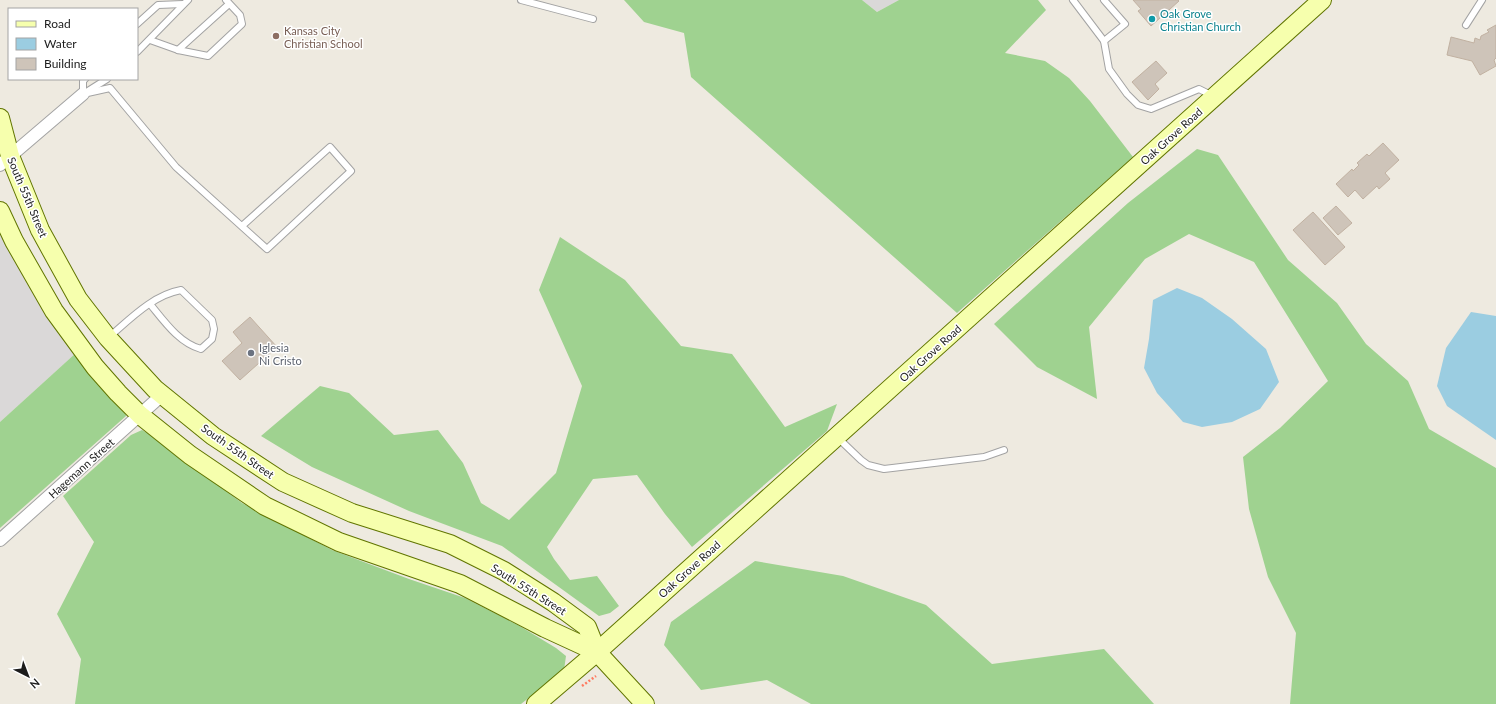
<svg xmlns="http://www.w3.org/2000/svg" width="1496" height="704" font-family="Lato,sans-serif">
<style>
.residential{fill:#dad8d8}
.forest{fill:#9fd290}
.water{fill:#9bcde1}
.building{fill:#cec4b9;stroke:#c1b1a1}
.lines{fill:none;stroke-linecap:round;stroke-linejoin:round}
.lane-casing{stroke:#a3a3a3;stroke-width:8}
.street-casing{stroke:#a3a3a3;stroke-width:14}
.secondary-casing{stroke:#617500;stroke-width:20}
.path{stroke:#ff7a60;stroke-width:2.5;stroke-dasharray:2 2;stroke-linecap:butt}
.lane{stroke:#fff;stroke-width:6}
.street{stroke:#fff;stroke-width:12}
.secondary{stroke:#f6ffad;stroke-width:18}
.culture-dot{fill:#0f9aa8;stroke:#fff;stroke-width:1.5}
.education-dot{fill:#8d6e63;stroke:#fff;stroke-width:1.5}
.worship-dot{fill:#6b7280;stroke:#fff;stroke-width:1.5}
.labels{text-anchor:middle;dominant-baseline:central;stroke-width:3;stroke-linejoin:round;paint-order:stroke}
.culture-label{font-size:11px;fill:#0d838f;stroke:#fff;text-anchor:start}
.education-label{font-size:11px;fill:#785e54;stroke:#fff;text-anchor:start}
.street-label{font-size:11px;fill:#1c1c1c;stroke:#fff}
.worship-label{font-size:11px;fill:#5b616d;stroke:#fff;text-anchor:start}
</style>
<rect width="100%" height="100%" fill="#eeeae0"/>
<g class="residential">
<path d="M862 0H899L877 12Z"/>
<path d="M0 222 77 352 0 422Z"/>
</g>
<g class="forest">
<path d="M624 0H862L877 12 899 0H1038L1046 10 1005 53 1045 61 1069 78 1090 101 1133 157 957 313 691 77 684 33 644 22Z"/>
<path d="M1197 149 1218 155 1288 260 1337 303 1366 344 1408 381 1429 429 1496 468V704H1290L1296 633 1268 577 1249 509 1243 457 1280 428 1328 381 1254 262 1189 234 1145 259 1089 327 1097 399 1037 367 994 324 1128 203Z"/>
<path d="M560 237 625 280 681 346 732 354 785 427 837 404 827 431 692 547 665 514 637 475 593 479 547 547 554 559 570 580 597 576 619 606 610 613 599 616 502 546 409 511 312 467 261 436 320 386 349 393 394 435 438 430 463 463 481 503 509 520 556 473 582 386 539 290Z"/>
<path d="M77 352 125 408 126 416 0 528V422Z"/>
<path d="M142 430 154 437 242 503 332 550 409 579 465 598 518 625 556 648 566 656 564 670 521 704H75L81 659 57 614 94 542 63 496 131 435Z"/>
<path d="M755 561 843 576 926 605 992 664 1104 649 1154 704H811L767 680 701 690 664 645 671 622Z"/>
</g>
<g class="water">
<path d="M1177 288 1202 298 1232 319 1266 349 1279 382 1260 409 1232 422 1202 427 1183 422 1157 393 1144 368 1149 339 1153 300Z"/>
<path d="M1471 312 1496 316V440L1447 406 1437 386 1446 348Z"/>
</g>
<g class="building">
<path d="M1133 0H1178L1179 1 1151 26 1138 11 1141 9Z"/>
<path d="M1496 25V58L1494 60 1496 66 1480 75 1472 61 1447 55 1451 37 1474 43 1475 38 1480 40 1481 36 1489 32 1487 30Z"/>
<path d="M1156 61 1167 73 1155 84 1159 89 1148 100 1132 82Z"/>
<path d="M1383 143 1399 160 1385 173 1390 179 1379 189 1377 186 1363 199 1355 190 1348 197 1336 184 1352 169 1353 171 1359 165 1357 163 1367 154 1369 156Z"/>
<path d="M1336 206 1352 223 1338 235 1323 218Z"/>
<path d="M1313 212 1345 247 1325 265 1293 230Z"/>
<path d="M250 317 277 347 240 380 222 361 242 343 233 332Z"/>
</g>
<g class="lines">
<g class="lane-casing">
<g id="lane">
<path d="M521 0 593 19"/>
<path d="M1073 0 1104 41 1109 69 1127 94 1138 105 1151 109 1199 89 1213 96"/>
<path d="M1104 0 1125 24 1104 41"/>
<path d="M137 24 158 5 183 4"/>
<path d="M1466 25 1482 0"/>
<path d="M150 40 178 50 208 56 242 24 240 15 226 0"/>
<path d="M178 50 229 4"/>
<path d="M137 52 188 0"/>
<path d="M88 91 107 79"/>
<path d="M83 94 110 88 176 167 267 249 351 171 330 147 242 226"/>
<path d="M83 94V81L85 79"/>
<path d="M109 337C130 319 153 295 181 290L212 320 214 329 212 339 201 349C179 343 164 321 150 304"/>
<path d="M838 438 861 460 868 465 884 469 984 457 1004 450"/>
</g>
</g>
<g class="street-casing">
<g id="street">
<path d="M0 165 83 94"/>
<path d="M0 540 162 395"/>
</g>
</g>
<g class="secondary-casing">
<g id="secondary">
<path d="M0 118 10 156 40 230 78 299 108 338 155 389 213 436 283 482 352 513 450 544 504 571 553 602 587 627 597 652 645 704"/>
<path d="M0 211 14 241 54 311 95 367 118 393 140 415 190 455 265 506 339 542 460 584 545 628 597 652"/>
<path d="M536 704 597 652 1322 0"/>
</g>
</g>
<path class="path" d="M582 686 596 676"/>
<use href="#lane" class="lane"/>
<use href="#street" class="street"/>
<use href="#secondary" class="secondary"/>
</g>
<circle class="culture-dot" cx="1152" cy="19" r="4"/>
<circle class="education-dot" cx="276" cy="36" r="4"/>
<circle class="worship-dot" cx="251" cy="353" r="4"/>
<g class="labels">
<g class="culture-label">
<text x="1160" y="13">Oak Grove<tspan x="1160" dy="13">Christian Church</tspan></text>
</g>
<g class="education-label">
<text x="284" y="30">Kansas City<tspan x="284" dy="13">Christian School</tspan></text>
</g>
<g class="street-label">
<text transform="translate(1171 136) rotate(-42)">Oak Grove Road</text>
<text transform="translate(28 197) rotate(67)">South 55th Street</text>
<text transform="translate(930 353) rotate(-42)">Oak Grove Road</text>
<text transform="translate(238 451) rotate(35)">South 55th Street</text>
<text transform="translate(81 468) rotate(-42)">Hagemann Street</text>
<text transform="translate(689 569) rotate(-42)">Oak Grove Road</text>
<text transform="translate(529 589) rotate(32)">South 55th Street</text>
</g>
<g class="worship-label">
<text x="259" y="347">Iglesia<tspan x="259" dy="13">Ni Cristo</tspan></text>
</g>
</g>
<rect x="8" y="8" width="130" height="72" fill="#ffffff" stroke="#a4a4a4"/>
<rect x="16" y="21" width="20" height="6" fill="#f6ffad" stroke="#a4a4a4"/>
<text x="44" y="28" font-size="12" fill="#1c1c1c">Road</text>
<rect x="16" y="38" width="20" height="12" fill="#9bcde1" stroke="#a4a4a4"/>
<text x="44" y="48" font-size="12" fill="#1c1c1c">Water</text>
<rect x="16" y="58" width="20" height="12" fill="#cec4b9" stroke="#a4a4a4"/>
<text x="44" y="68" font-size="12" fill="#1c1c1c">Building</text>
<g transform="translate(28 676) rotate(138)" stroke="#ffffff" stroke-width="3" paint-order="stroke">
<path d="M0-3L7 15L0 10L-7 15Z" fill="#1c1c1c"/>
<text y="-6" font-size="11" font-weight="bold" text-anchor="middle" fill="#1c1c1c">N</text>
</g>
</svg>
